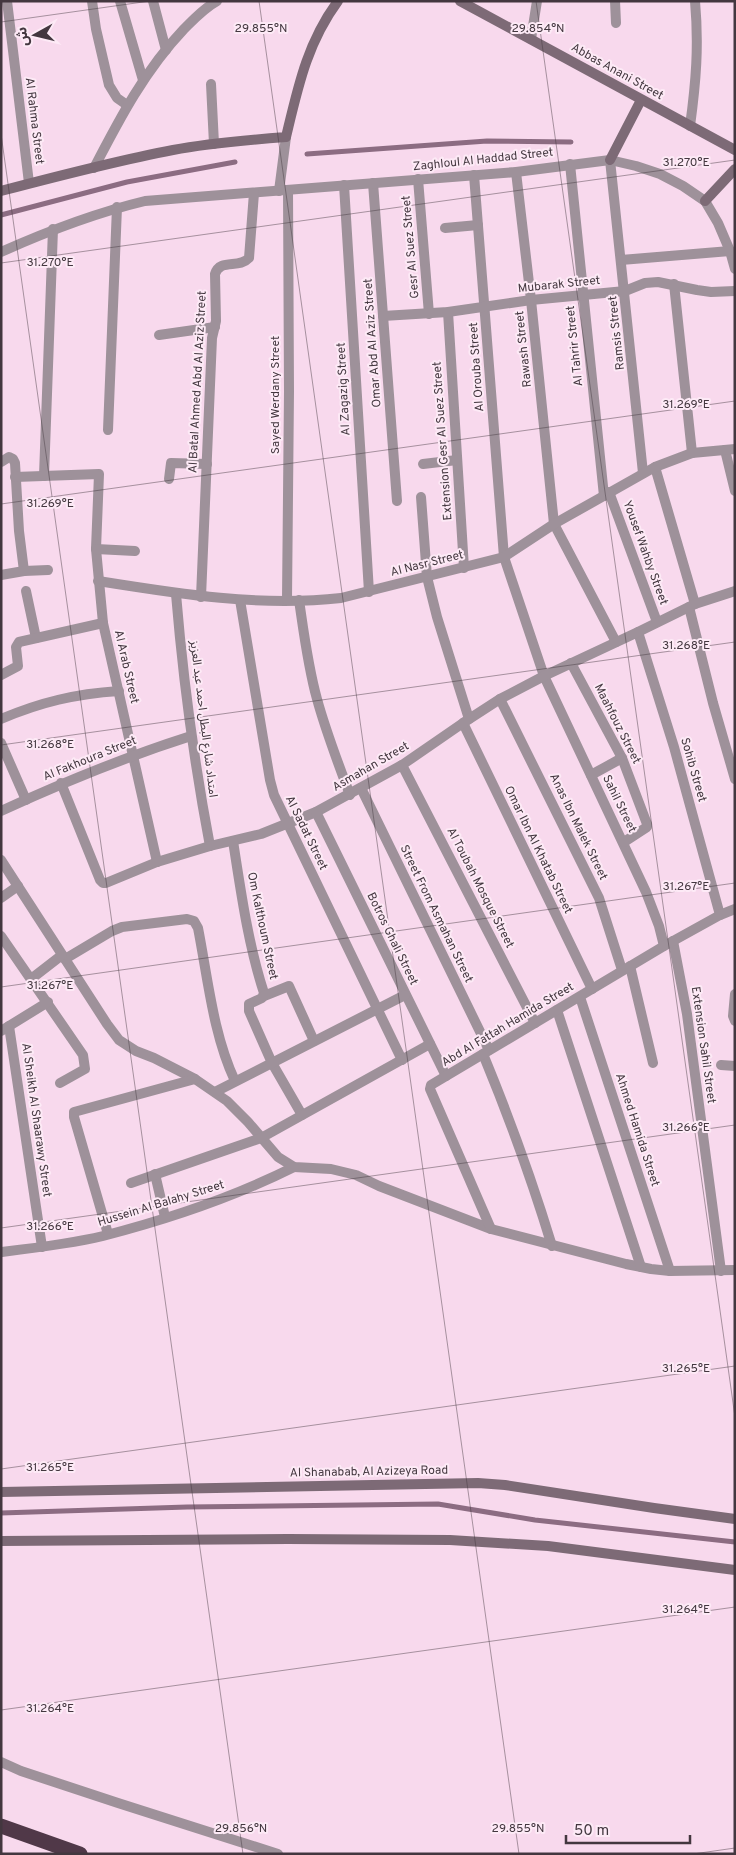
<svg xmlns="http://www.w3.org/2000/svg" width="736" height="1855" font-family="Overpass,'Noto Sans Arabic',sans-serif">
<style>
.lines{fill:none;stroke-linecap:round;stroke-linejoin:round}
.stream{stroke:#8c6c82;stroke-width:5}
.street{stroke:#9e919a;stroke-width:10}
.secondary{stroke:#7d6a76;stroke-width:10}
.highway{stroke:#503848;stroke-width:15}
.ticks{fill:none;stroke:#43373f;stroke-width:1;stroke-opacity:0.45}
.labels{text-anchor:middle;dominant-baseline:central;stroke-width:4;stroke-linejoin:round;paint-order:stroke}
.street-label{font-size:12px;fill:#43373f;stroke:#fdeaf6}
.ticks-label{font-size:12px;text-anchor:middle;fill:#43373f;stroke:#fdeaf6;stroke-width:4;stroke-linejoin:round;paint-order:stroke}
</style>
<rect width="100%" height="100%" fill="#f8d9ed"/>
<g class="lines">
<g class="stream">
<path d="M307 154 487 141 571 142"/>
<path d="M1 215 127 182 235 162"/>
<path d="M1 1513 187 1507 438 1504 535 1520 735 1542"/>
</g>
<g class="street">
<path d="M7 1 29 183"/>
<path d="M92 1 96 29 109 85 117 98 127 105"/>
<path d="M120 1 143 80"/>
<path d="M153 1 166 50"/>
<path d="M615 1 616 23"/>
<path d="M531 39 537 1"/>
<path d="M211 84 214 144"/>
<path d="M690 126C696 82 699 46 695 1"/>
<path d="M610 160 643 473"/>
<path d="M570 164 604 496"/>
<path d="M94 168C120 118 145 70 184 29 194 19 204 8 217 1"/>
<path d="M516 172 531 300 554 524 616 642"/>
<path d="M474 175 504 557 544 676 646 892 659 926 664 946"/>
<path d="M418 179 429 314"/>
<path d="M373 183 397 501"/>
<path d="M344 185 369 592"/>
<path d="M279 191 286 137"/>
<path d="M445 228 478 225"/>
<path d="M1 252C48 231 95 213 145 201L516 172 610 160 636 166 660 174 683 186 705 201 718 223 730 251 735 269"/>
<path d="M621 260 730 251"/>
<path d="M674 284 692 453"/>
<path d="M448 312 464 568"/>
<path d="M383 316 448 312 531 300 625 291 645 283 658 282 697 290 711 292 735 291"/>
<path d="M159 335 215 327"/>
<path d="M108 430 117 207"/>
<path d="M725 450 735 491"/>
<path d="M1 462 9 457 13 459 15 463 19 531 24 571"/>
<path d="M423 464 457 460"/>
<path d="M655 467 695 604"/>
<path d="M44 476 53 229"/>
<path d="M15 477 99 474 96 549 103 623 157 862"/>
<path d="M169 479 171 463 207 464"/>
<path d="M609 492 657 622"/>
<path d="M421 497 427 577 437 617 469 719"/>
<path d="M96 549 135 551"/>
<path d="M1 575 24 571 48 570"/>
<path d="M98 581C179 594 259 607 341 598L504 557 554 524 655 467 692 453 735 449"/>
<path d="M26 591 36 638"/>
<path d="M176 594C183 679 194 762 210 846"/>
<path d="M201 597 212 338 216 321 215 274C220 258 239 269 249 258L254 193"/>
<path d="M240 600 270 780 274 795 402 1060"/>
<path d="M287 600 289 391 288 190"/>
<path d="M299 600C304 634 308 667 317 699 326 732 338 763 350 795"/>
<path d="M689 607 713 703 735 779"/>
<path d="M638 632 674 747 720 915"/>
<path d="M571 663 622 758 647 824V827L624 842"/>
<path d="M1 675 18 666 16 647 19 642 103 623"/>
<path d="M500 699 599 898 622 970"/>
<path d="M1 719C41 702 75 694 119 691"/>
<path d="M463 723 592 989"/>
<path d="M1 743 26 800"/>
<path d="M402 765 535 1023"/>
<path d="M591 775 622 758"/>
<path d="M61 783 100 880 103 883H106L157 862 210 846 261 834 316 812 402 765 463 723 500 699 544 676 638 632 695 604 735 591"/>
<path d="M361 788 489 1050"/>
<path d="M1 811C64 782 125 757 191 736"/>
<path d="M316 812 446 1076"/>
<path d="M233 841C241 892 248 944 264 993L262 998 249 1004V1011L272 1063 302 1115"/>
<path d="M1 860 107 1024 119 1040 136 1051 154 1058 195 1079 227 1101 248 1122 278 1157 294 1167 331 1169 356 1175 379 1186 491 1229 626 1264 651 1269 670 1271 735 1270"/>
<path d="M1 898 18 886"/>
<path d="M1 936 83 1055 85 1069 60 1083"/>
<path d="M673 941 687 1014 721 1271"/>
<path d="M65 959 112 931 122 927 187 919 194 921 198 928C208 979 213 1034 235 1081"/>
<path d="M630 966 653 1063"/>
<path d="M31 979 62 955"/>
<path d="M735 994 733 1016 735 1021"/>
<path d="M264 996 289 986 314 1041"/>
<path d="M580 997 670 1271"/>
<path d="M557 1010 641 1267"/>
<path d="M9 1026 42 1247"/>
<path d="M1 1031 48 1002"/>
<path d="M483 1054C509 1117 532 1180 552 1246"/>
<path d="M721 1065 735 1066"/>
<path d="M215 1092 405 995"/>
<path d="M155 1174 165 1217"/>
<path d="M131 1183 261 1138 430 1044"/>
<path d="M491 1229 430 1089 431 1085 664 946 720 915 735 909"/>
<path d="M108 1234 74 1117V1112L195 1079"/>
<path d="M1 1252C35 1248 70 1244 103 1236 169 1219 234 1197 294 1167"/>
<path d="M1 1762 21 1771 118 1803 278 1854"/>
</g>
<g class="secondary">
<path d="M460 1 735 150"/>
<path d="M610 160 641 100"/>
<path d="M1 191C58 176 115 161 173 150 210 143 248 140 286 137 298 87 307 43 338 1"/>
<path d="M705 201 735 169"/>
<path d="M1 1492 478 1483 505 1485 654 1508 735 1519"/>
<path d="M1 1541 288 1539 450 1540 548 1546 735 1570"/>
</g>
<path class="highway" d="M1 1826 80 1854"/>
</g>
<path class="ticks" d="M259 1 519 1854M536 1 735 1417M1 22 150 1M1 134 243 1854M1 263 735 160M1 504 735 401M1 745 735 642M1 987 735 883M1 1228 735 1125M1 1469 735 1366M1 1710 735 1607M693 1854 735 1848"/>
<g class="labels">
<g class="street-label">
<text transform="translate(617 72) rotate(29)">Abbas Anani Street</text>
<text transform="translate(34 121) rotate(83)">Al Rahma Street</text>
<text transform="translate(483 160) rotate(-6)">Zaghloul Al Haddad Street</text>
<text transform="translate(411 247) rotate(-95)">Gesr Al Suez Street</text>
<text transform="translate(559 285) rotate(-6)">Mubarak Street</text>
<text transform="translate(617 333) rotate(-96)">Ramsis Street</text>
<text transform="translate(373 343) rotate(-94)">Omar Abd Al Aziz Street</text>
<text transform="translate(575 346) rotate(-96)">Al Tahrir Street</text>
<text transform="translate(524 349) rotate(-96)">Rawash Street</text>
<text transform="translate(477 367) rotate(-94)">Al Orouba Street</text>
<text transform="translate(198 382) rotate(-87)">Al Batal Ahmed Abd Al Aziz Street</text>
<text transform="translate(344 389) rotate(-93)">Al Zagazig Street</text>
<text transform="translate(276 395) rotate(-90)">Sayed Werdany Street</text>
<text transform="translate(443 441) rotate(-94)">Extension Gesr Al Suez Street</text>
<text transform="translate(645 553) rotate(70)">Yousef Wahby Street</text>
<text transform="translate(427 564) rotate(-14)">Al Nasr Street</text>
<text transform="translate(126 667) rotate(77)">Al Arab Street</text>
<text transform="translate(203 719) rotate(83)">امتداد شارع البطل احمد عبد العزيز</text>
<text transform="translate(617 724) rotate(63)">Maahfouz Street</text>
<text transform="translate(90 759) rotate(-22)">Al Fakhoura Street</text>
<text transform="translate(371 767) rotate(-30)">Asmahan Street</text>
<text transform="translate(693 770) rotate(74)">Sohib Street</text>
<text transform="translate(619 804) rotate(64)">Sahil Street</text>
<text transform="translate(578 827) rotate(64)">Anas Ibn Malek Street</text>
<text transform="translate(306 833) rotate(64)">Al Sadat Street</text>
<text transform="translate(538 850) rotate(64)">Omar Ibn Al Khatab Street</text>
<text transform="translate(480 888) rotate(63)">Al Toubah Mosque Street</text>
<text transform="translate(436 914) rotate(64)">Street From Asmahan Street</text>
<text transform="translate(262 926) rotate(78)">Om Kalthoum Street</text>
<text transform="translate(392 939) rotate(64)">Botros Ghali Street</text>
<text transform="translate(508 1025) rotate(-31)">Abd Al Fattah Hamida Street</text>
<text transform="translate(703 1045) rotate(82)">Extension Sahil Street</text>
<text transform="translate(36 1120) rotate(82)">Al Sheikh Al Shaarawy Street</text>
<text transform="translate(637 1130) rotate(72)">Ahmed Hamida Street</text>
<text transform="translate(161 1204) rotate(-17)">Hussein Al Balahy Street</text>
<text transform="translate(369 1472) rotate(-1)">Al Shanabab, Al Azizeya Road</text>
</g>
</g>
<g class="ticks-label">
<text x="261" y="32">29.855°N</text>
<text x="538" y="32">29.854°N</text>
<text x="686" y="166">31.270°E</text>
<text x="50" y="266">31.270°E</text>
<text x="686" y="408">31.269°E</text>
<text x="50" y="507">31.269°E</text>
<text x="686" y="649">31.268°E</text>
<text x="50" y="748">31.268°E</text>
<text x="686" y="890">31.267°E</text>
<text x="50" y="989">31.267°E</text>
<text x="686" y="1131">31.266°E</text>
<text x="50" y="1230">31.266°E</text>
<text x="686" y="1372">31.265°E</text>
<text x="50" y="1471">31.265°E</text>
<text x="686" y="1613">31.264°E</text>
<text x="50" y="1712">31.264°E</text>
<text x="241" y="1832">29.856°N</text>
<text x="518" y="1832">29.855°N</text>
</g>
<rect width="736" height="1855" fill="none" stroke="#43373f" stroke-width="5"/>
<g transform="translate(35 35) rotate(262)" stroke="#fdeaf6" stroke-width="4" paint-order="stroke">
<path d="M0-4L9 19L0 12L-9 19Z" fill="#43373f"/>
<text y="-8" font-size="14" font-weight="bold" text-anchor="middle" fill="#43373f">ش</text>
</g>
<path d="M566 1835v8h124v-8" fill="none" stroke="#43373f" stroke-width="2.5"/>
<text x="574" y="1835" font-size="15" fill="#43373f" stroke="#fdeaf6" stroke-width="4" paint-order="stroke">50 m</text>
</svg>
